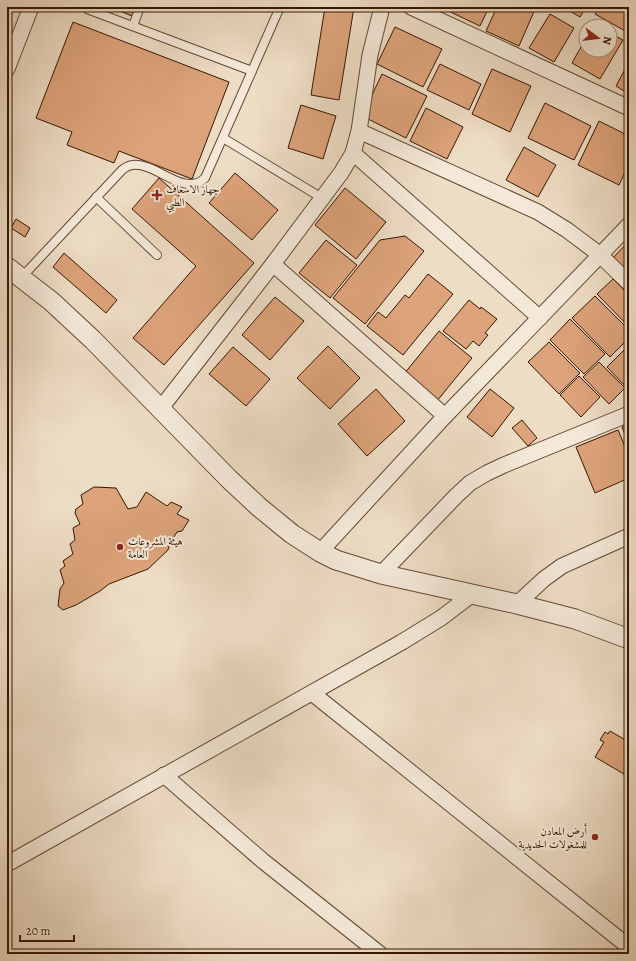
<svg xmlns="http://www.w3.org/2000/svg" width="636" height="961" font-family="Alegreya,Amiri,serif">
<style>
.building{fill:#dda37b;stroke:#351602}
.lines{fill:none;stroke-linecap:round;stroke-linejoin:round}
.service-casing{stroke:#634833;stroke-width:10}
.minor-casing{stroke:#634833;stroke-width:17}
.tertiary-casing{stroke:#634833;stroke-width:21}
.service{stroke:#f4e9d9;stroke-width:8}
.minor{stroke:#f4e9d9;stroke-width:15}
.tertiary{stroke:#f4e9d9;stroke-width:19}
.poi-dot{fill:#8f2418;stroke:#f4e9d9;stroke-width:1.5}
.labels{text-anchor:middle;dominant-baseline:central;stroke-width:4;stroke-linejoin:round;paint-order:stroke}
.poi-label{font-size:11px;fill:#351602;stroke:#f4e9d9;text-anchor:start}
</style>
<rect width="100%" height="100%" fill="#eeddc5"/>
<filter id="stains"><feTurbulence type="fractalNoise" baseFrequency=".005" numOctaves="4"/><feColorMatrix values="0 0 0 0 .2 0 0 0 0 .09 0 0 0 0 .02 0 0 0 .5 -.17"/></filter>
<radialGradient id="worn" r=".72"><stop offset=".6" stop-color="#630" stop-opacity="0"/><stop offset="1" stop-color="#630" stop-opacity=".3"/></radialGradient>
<g class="building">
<path d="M110 7H136L132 16Z"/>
<path d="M325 7H354L339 100 311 95Z"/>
<path d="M440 7H489L480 26Z"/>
<path d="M497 7H536L519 46 486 31Z"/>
<path d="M563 7H586L580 17Z"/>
<path d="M599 7H629V29L627 32 595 14Z"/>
<path d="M550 14 574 28 554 62 529 48Z"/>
<path d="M73 22 229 82 192 179 119 151 114 163 67 145 72 132 36 118Z"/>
<path d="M395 27 442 49 423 87 377 64Z"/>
<path d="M610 33 623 40 600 79 572 63 586 38V50H610Z"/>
<path d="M629 62V94L616 86Z"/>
<path d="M440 64 481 84 469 110 427 90Z"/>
<path d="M492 69 531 86 510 132 472 114Z"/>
<path d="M382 74 427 96 406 138 362 116Z"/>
<path d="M545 103 591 126 574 160 528 138Z"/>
<path d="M301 105 336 116 323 159 288 148Z"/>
<path d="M426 108 463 127 447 159 410 141Z"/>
<path d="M599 121 629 136V164L619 185 578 165Z"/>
<path d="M524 147 556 165 538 197 506 180Z"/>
<path d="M235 173 278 210 252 240 209 203Z"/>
<path d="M159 178 254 263 164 365 133 338 196 266 132 209Z"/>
<path d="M345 188 386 222 356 259 315 225Z"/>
<path d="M16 219 30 228 25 237 11 228Z"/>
<path d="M405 236 424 251 365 324 333 298 380 240Z"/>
<path d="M326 240 357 265 330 298 299 273Z"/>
<path d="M629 241V276L612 259Z"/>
<path d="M64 253 117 300 106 313 53 267Z"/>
<path d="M428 274 453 294 403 355 367 326 378 312 386 318 405 295 409 298Z"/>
<path d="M613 279 629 295V327L597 294Z"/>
<path d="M595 296 629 330V338L610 357 572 318Z"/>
<path d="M275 297 304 321 270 360 242 335Z"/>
<path d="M469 300 480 309 481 307 497 319 485 333 488 335 479 346 473 341 466 349 443 331Z"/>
<path d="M570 319 605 354 584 374 550 340Z"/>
<path d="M439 331 472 358 437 401 404 374Z"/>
<path d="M549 342 580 373 559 394 528 362Z"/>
<path d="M629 345V382L625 386 607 367Z"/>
<path d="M328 346 360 378 330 409 297 378Z"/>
<path d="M233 347 270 379 246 406 209 374Z"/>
<path d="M599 362 625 388 609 404 583 377Z"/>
<path d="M579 376 600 397 581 417 560 395Z"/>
<path d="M376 389 405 421 367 456 338 424Z"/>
<path d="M490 389 514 408 492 437 467 417Z"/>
<path d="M522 420 537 438 528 446 512 428Z"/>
<path d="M629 424V444L622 427Z"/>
<path d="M618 430 629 456V478L595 493 576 447Z"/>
<path d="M94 487 116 488 128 509 137 507 146 492 167 506 171 502 182 507 177 514 189 520 182 531 177 532 170 543 168 550 148 569 109 584 100 591 76 605 63 610 58 606 60 589 64 583 60 570 65 566 63 561 73 554 70 544 75 540 73 528 80 524 75 513 76 509 83 504 81 495Z"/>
<path d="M610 731 629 742V777L595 757 604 742 600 740 605 732 608 734Z"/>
</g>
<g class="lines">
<g class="service-casing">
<g id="service">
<path d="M87 9 252 71"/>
<path d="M133 26 140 7"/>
<path d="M223 138 322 198"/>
<path d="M96 197 157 255"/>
<path d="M21 278 122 170C125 168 128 165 133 165 156 162 184 198 205 178L280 7"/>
</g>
</g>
<g class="minor-casing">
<g id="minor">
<path d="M411 7 629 108"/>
<path d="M7 69 31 7"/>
<path d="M359 131 538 212 567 230 599 254 629 283"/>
<path d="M353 153 540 318"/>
<path d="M273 264 445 416"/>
<path d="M161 408 273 264 341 173 353 153 359 131 370 55 382 7"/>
<path d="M320 552 445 416 629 225"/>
<path d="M381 574 456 496 470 483 487 473 504 465 629 414"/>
<path d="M517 604 544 579 562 566 629 536"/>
<path d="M312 693 629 947"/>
<path d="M164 775 263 861 380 954"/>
<path d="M7 864 402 642 441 618 474 593"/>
</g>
</g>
<g class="tertiary-casing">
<path id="tertiary" d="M7 267 51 301 93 340 229 479 259 507 292 534 320 552 336 560 381 574 517 604 575 619 629 639"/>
</g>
<use href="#service" class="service"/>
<use href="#minor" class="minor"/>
<use href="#tertiary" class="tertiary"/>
</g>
<g class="poi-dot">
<path d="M155 189h4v4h4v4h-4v4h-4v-4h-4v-4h4z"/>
<circle cx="120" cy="547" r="4"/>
<circle cx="595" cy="837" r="4"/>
</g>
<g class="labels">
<g class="poi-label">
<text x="166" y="189">جهاز الاسعاف<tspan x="166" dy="13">الطبي</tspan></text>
<text x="128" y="541">هيئة المشروعات<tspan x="128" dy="13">العامة</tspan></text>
<text x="587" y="831" text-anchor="end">أرض المعادن<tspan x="587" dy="13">للمشغولات الحديدية</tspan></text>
</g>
</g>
<rect width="636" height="961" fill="none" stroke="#eeddc5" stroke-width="24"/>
<rect x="8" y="8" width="620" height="945" fill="none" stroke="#351602" stroke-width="2"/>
<rect x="12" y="12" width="612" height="937" fill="none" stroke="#351602"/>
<g transform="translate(598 38) rotate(105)"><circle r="19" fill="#f4e9d9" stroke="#a89583"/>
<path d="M0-3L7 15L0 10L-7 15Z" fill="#8f2418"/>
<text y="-6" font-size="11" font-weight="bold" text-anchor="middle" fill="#351602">N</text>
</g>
<path d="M20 935v6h54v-6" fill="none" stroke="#351602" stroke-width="2"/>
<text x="26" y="935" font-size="12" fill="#351602" stroke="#f4e9d9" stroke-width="3" paint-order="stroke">20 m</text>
<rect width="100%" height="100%" filter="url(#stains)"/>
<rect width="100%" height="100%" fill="url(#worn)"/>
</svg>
